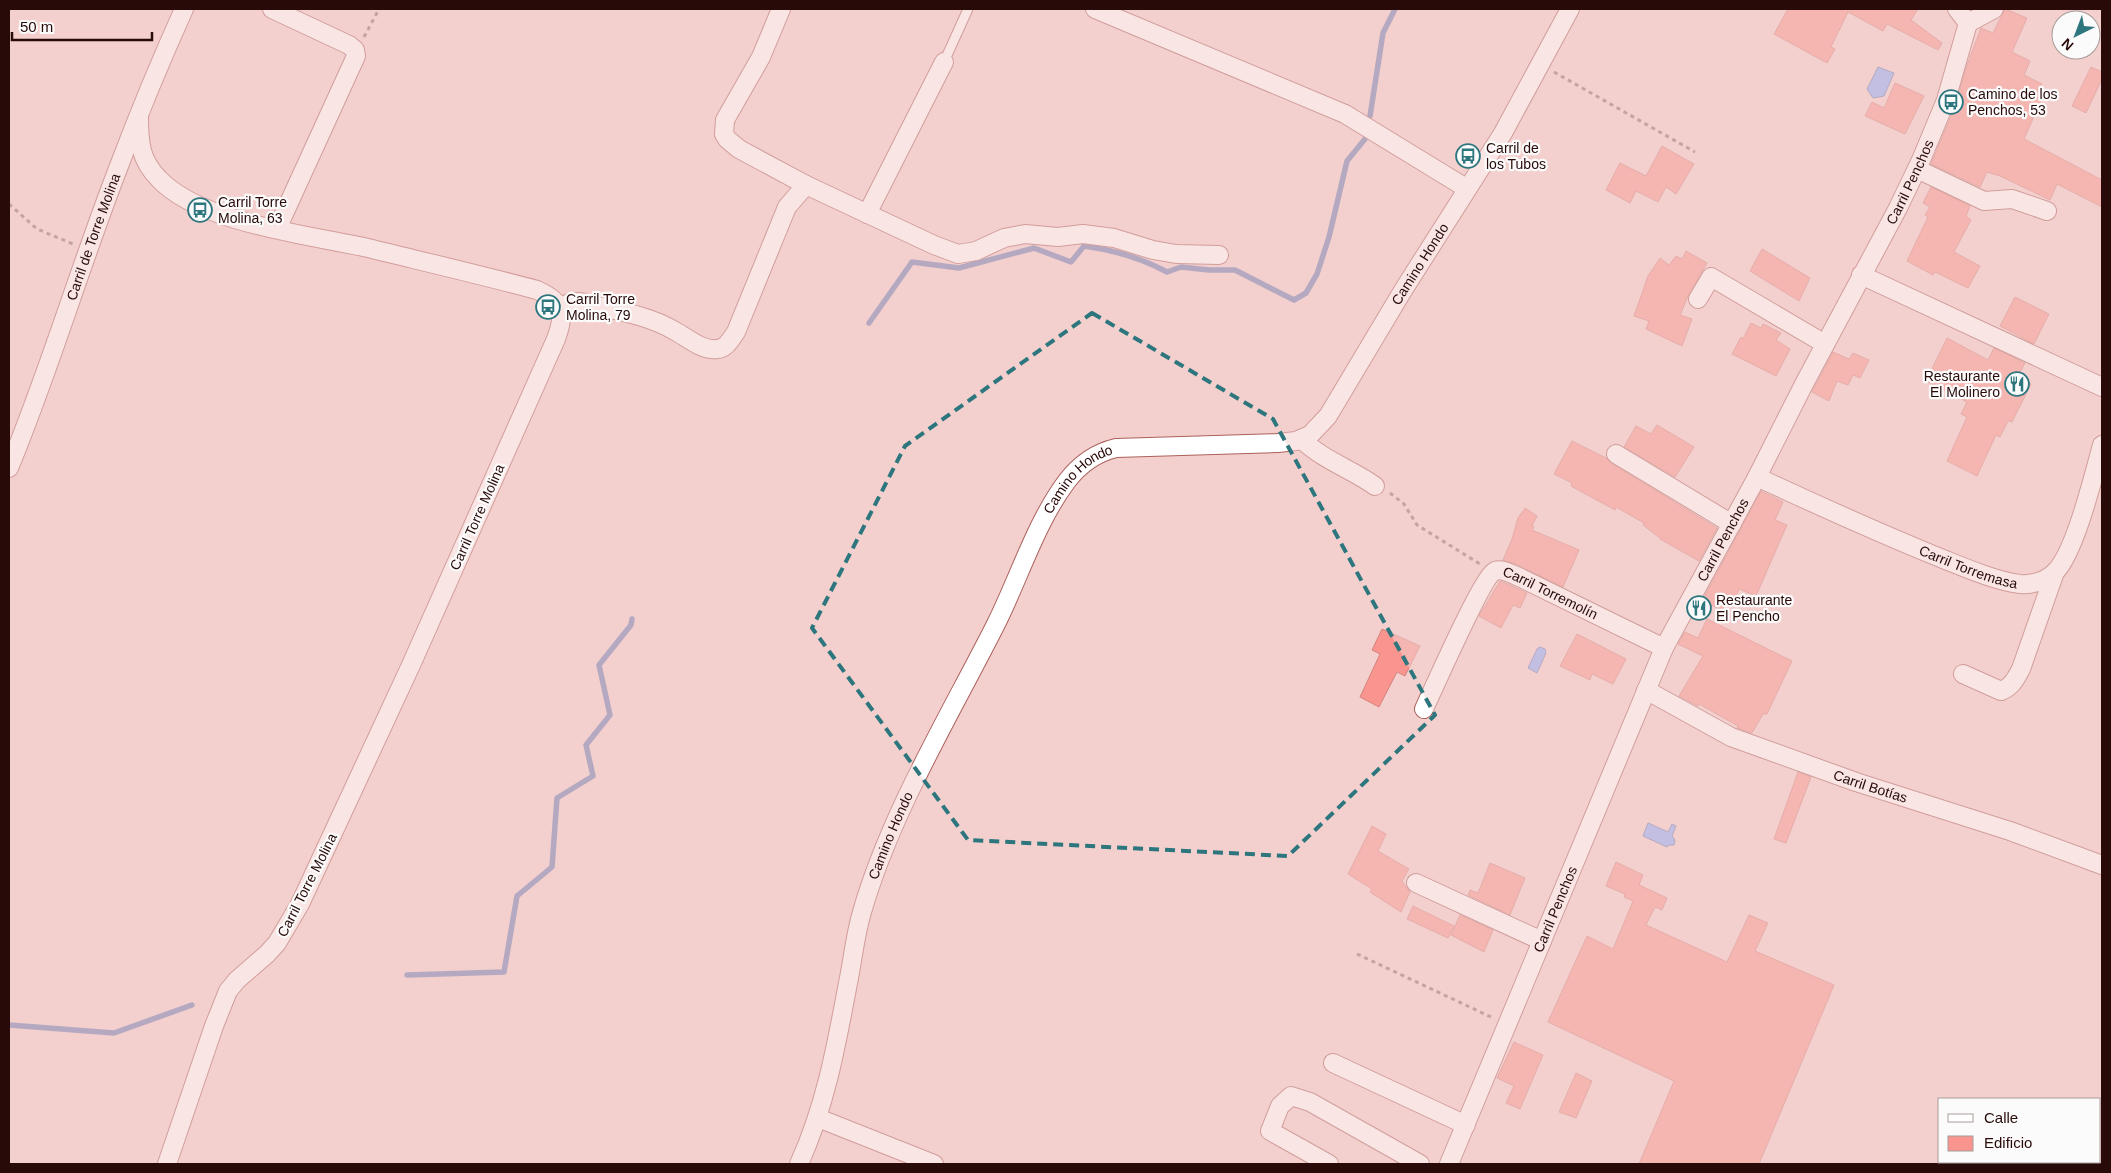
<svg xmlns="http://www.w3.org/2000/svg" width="2111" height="1173" font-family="Arial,sans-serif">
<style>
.water{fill:#88acfb;stroke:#6b7bb2}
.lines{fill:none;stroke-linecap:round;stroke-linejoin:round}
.stream{stroke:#6b7bb2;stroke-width:5.5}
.building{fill:#f9958e;stroke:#d4847e}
.lane-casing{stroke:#ab605b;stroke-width:11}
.street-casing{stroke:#ab605b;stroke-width:20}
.path{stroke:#8e6d6b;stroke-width:3;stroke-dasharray:4 4;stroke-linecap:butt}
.lane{stroke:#fff;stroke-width:9}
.street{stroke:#fff;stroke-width:18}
.marked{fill:none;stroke:#2d767e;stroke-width:4;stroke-dasharray:10 6;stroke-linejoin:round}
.labels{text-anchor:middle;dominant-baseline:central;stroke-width:4.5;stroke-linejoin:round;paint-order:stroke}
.poi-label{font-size:14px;fill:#280a09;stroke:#fbfbfb;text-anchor:start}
.street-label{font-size:14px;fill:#280a09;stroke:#fbfbfb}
</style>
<rect width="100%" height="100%" fill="#f3d0cd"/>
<g class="water">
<path d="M1878 67 1894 73 1884 96 1873 98 1867 89Z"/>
<path d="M1540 647 1545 649 1546 653 1537 673 1528 668 1537 649Z"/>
<path d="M1648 823 1668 832 1672 824 1676 826 1672 836 1675 840 1674 845H1669L1667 847 1643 836Z"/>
</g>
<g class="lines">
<g class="stream">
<path d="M1370 116 1383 33 1395 9"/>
<path d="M869 323 912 262 959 268 1034 248 1071 262 1084 246C1114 250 1141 258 1167 272L1181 267 1209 270H1235L1294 300 1306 293 1317 274 1329 237 1347 161 1365 139"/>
<path d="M407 975 504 972 517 896 552 867 557 798 593 776 586 745 610 715 599 665 631 625 632 619"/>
<path d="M9 1025 114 1033 192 1005"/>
</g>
</g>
<g class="building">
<path d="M1788 9H1918L1911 20 1942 43 1938 50 1887 24 1883 31 1848 12 1831 47 1835 49 1827 63 1774 34Z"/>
<path d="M2005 9 2027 18 2012 52 2030 61 2024 75 2042 84 2038 90 2045 92 2024 139 2102 180V207L2057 184 2050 200 2000 176 1987 172 1980 187 1931 164 1956 104 1966 68 1981 28 1993 33Z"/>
<path d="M2091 67 2102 72V79L2086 113 2072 106Z"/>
<path d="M1895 83 1924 96 1905 134 1865 116 1872 102 1884 108Z"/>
<path d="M1662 146 1694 164 1676 194 1666 187 1658 202 1636 191 1630 203 1606 190 1620 163 1646 176Z"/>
<path d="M1931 187 1970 206 1966 216 1971 220 1954 252 1980 266 1968 288 1935 272 1933 275 1907 261 1928 217 1925 215 1930 207 1923 203Z"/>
<path d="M1762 249 1810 278 1799 301 1750 271Z"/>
<path d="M1686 251 1707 263 1689 294 1680 315 1692 319 1682 346 1646 329 1649 321 1634 316 1648 276 1660 258 1669 265 1676 256 1682 259Z"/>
<path d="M2015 297 2049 314 2034 344 2000 326Z"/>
<path d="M1751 323 1761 328 1763 324 1781 333 1776 340 1790 349 1776 376 1732 354 1741 337 1743 339Z"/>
<path d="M1947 338 1988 360 1994 348 2025 363 2018 376 2031 384 2012 422 2008 421 2000 437 1996 435 1977 476 1947 461 1967 417 1961 414 1967 402 1926 381Z"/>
<path d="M1833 352 1849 359 1853 353 1869 360 1860 378 1853 375 1848 385 1837 381 1829 401 1812 392Z"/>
<path d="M1657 425 1694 447 1675 477 1624 447 1636 426 1651 434Z"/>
<path d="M1572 441 1606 458 1611 463 1717 528 1699 561 1660 539V538L1643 525 1644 523 1616 507 1615 510 1571 486 1572 483 1554 474Z"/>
<path d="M1761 491 1783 502 1775 520 1787 525 1756 596 1739 589 1736 597 1730 595 1722 610 1702 601Z"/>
<path d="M1525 508 1537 516 1532 526 1534 527 1532 530 1579 550 1563 587 1516 564 1503 560 1512 539 1518 518Z"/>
<path d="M1500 581 1527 593 1520 608 1513 605 1501 628 1479 616Z"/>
<path d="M1707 619 1792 661 1767 714H1763L1752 733 1737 728 1738 726 1699 704 1698 706 1679 696 1703 656 1678 644 1685 632 1698 638Z"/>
<path d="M1382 629 1420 646 1405 676 1397 672 1379 707 1360 697 1380 654 1372 650Z"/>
<path d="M1577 634 1626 659 1613 684 1592 674 1590 680 1560 666Z"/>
<path d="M1798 772 1811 777 1786 843 1774 839Z"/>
<path d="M1372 826 1386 834 1378 851 1409 869 1402 881 1410 892 1401 912 1370 892 1372 889 1348 874Z"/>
<path d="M1616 862 1643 875 1639 885 1667 898 1662 910 1655 907 1646 925 1727 962 1749 915 1768 923 1755 951 1834 985 1759 1164H1639L1674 1081 1548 1022 1587 936 1613 949 1633 901 1624 897 1625 894 1606 886Z"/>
<path d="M1490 863 1525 878 1510 915 1468 895 1470 890 1478 893Z"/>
<path d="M1413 906 1454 926 1448 938 1407 919Z"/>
<path d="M1460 915 1493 930 1484 952 1451 935Z"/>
<path d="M1514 1042 1543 1055 1520 1109 1506 1103 1514 1086 1497 1078Z"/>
<path d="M1576 1073 1592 1081 1576 1118 1559 1112Z"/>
</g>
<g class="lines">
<g class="lane-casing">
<path id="lane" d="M944 62 968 9"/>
</g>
<g class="street-casing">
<g id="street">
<path d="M272 9 349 45 355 50 356 56 277 229"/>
<path d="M781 9 761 57 725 120 724 134 727 139 739 149 806 185 934 245 958 254 976 251 1004 238 1025 234 1058 237 1083 234 1114 238 1153 250 1176 254 1219 255"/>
<path d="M1095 9 1345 114 1466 188"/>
<path d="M1968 23 1994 9"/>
<path d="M139 117C139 142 140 160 159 179 200 223 310 235 368 248 425 262 481 275 537 290 563 302 566 312 556 339L411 665 300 904 277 943 267 954 237 980 228 991 214 1026 167 1164"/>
<path d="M1917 169 1984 201 2012 199 2047 211"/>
<path d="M867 214 944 62"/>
<path d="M1861 275 2102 387"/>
<path d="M1698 299 1711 277 1825 344"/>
<path d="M560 307 572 302H580C611 310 647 314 675 331 688 338 702 351 717 349 726 349 731 339 736 332L787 207 806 185"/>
<path d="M1301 439C1323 460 1351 469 1375 486"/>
<path d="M1616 454 1732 524"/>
<path id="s1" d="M9 468C50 369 80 266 119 166 139 113 161 60 184 9"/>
<path id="s2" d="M1757 477C1817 505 1877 532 1938 557 1961 566 1995 581 2020 584 2032 585 2046 581 2055 572 2075 553 2094 474 2102 445"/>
<path d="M1963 674 2001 691C2012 687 2016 678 2021 669L2055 572"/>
<path id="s3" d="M1646 690 1731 737 1856 782 2010 831 2102 865"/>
<path id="s4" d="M1424 709C1433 690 1483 576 1495 571 1503 568 1513 575 1521 578L1664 648"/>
<path d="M1416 883 1542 941"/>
<path d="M1333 1063 1466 1125"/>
<path d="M818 1118 934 1164"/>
<path id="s5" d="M799 1164C826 1104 836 1047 848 983 853 959 855 935 862 912 890 814 950 715 996 624 1019 578 1036 522 1067 481 1080 464 1095 453 1116 448L1278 443 1296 441 1310 435 1328 416 1402 292 1503 133 1570 9"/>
<path d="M1329 1164 1270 1131 1280 1106 1291 1096 1310 1102 1420 1164"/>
<path id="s6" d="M1449 1164 1664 648 1757 477 1804 384 1898 208 1921 160 1946 100 1968 23 1957 9"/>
</g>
</g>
<g class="path">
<path d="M364 37 379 9"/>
<path d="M1554 72 1695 152"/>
<path d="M9 204 37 229 73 244"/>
<path d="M1390 493 1404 504 1417 525 1480 564"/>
<path d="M1357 954 1491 1017"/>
</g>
<use href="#lane" class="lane"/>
<use href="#street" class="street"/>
</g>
<path d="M0 0H2111V1173H0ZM1092 313 1273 419 1435 715 1288 856 968 840 812 628 905 446Z" fill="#f3d0cd" fill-opacity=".55" fill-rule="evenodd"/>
<path class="marked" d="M1092 313 1273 419 1435 715 1288 856 968 840 812 628 905 446Z"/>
<defs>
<g id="bus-ring" transform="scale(1.25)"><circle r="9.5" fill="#fbfbfb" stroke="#2d767e" stroke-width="1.5"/><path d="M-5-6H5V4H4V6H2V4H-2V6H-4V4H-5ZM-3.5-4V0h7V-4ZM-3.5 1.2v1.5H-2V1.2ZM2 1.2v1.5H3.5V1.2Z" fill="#2d767e"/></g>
<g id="restaurant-ring" transform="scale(1.25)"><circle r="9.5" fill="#fbfbfb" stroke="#2d767e" stroke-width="1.5"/><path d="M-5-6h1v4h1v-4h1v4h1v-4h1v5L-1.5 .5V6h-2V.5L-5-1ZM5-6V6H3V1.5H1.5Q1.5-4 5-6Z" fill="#2d767e"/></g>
</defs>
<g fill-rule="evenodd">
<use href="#bus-ring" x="1951" y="102"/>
<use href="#bus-ring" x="1468" y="156"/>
<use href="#bus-ring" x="200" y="210"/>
<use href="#bus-ring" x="548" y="307"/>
<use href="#restaurant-ring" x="2017" y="384"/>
<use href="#restaurant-ring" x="1699" y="608"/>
</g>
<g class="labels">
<g class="poi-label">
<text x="1968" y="94">Camino de los<tspan x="1968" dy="16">Penchos, 53</tspan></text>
<text x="1486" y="148">Carril de<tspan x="1486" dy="16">los Tubos</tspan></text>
<text x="218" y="202">Carril Torre<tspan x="218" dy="16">Molina, 63</tspan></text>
<text x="566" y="299">Carril Torre<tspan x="566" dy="16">Molina, 79</tspan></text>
<text x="2000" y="376" text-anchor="end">Restaurante<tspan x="2000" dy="16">El Molinero</tspan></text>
<text x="1716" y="600">Restaurante<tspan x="1716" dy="16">El Pencho</tspan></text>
</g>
<g class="street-label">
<text stroke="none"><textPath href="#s6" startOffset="1086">Carril Penchos</textPath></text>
<text stroke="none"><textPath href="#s1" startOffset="246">Carril de Torre Molina</textPath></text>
<text stroke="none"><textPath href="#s5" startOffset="1198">Camino Hondo</textPath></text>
<text stroke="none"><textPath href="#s5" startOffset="748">Camino Hondo</textPath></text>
<text transform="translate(477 517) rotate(-66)">Carril Torre Molina</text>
<text stroke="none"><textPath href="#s6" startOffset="682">Carril Penchos</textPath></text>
<text stroke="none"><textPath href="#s2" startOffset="230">Carril Torremasa</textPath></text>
<text stroke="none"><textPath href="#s4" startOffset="216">Carril Torremolín</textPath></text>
<text stroke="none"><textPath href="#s3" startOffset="245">Carril Botías</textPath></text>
<text stroke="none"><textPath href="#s5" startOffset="342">Camino Hondo</textPath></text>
<text transform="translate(307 885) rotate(-63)">Carril Torre Molina</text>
<text stroke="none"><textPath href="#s6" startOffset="276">Carril Penchos</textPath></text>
</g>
</g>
<rect width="2111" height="1173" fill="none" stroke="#280a09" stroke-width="20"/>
<rect x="1938" y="1098" width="162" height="65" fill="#fbfbfb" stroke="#a79b9a"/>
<rect x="1948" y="1114" width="25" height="8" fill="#ffffff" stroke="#a79b9a"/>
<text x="1984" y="1123" font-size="15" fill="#280a09">Calle</text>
<rect x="1948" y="1136" width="25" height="15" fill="#f9958e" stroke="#a79b9a"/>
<text x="1984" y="1148" font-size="15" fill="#280a09">Edificio</text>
<g transform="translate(2076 35) rotate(222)"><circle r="24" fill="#fbfbfb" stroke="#a79b9a"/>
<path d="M0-4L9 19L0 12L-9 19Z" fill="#2d767e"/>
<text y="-8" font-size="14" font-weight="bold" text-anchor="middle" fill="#280a09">N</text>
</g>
<path d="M12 32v8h140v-8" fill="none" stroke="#280a09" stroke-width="2.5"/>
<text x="20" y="32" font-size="15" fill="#280a09" stroke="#fbfbfb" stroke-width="4" paint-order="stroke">50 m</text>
</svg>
